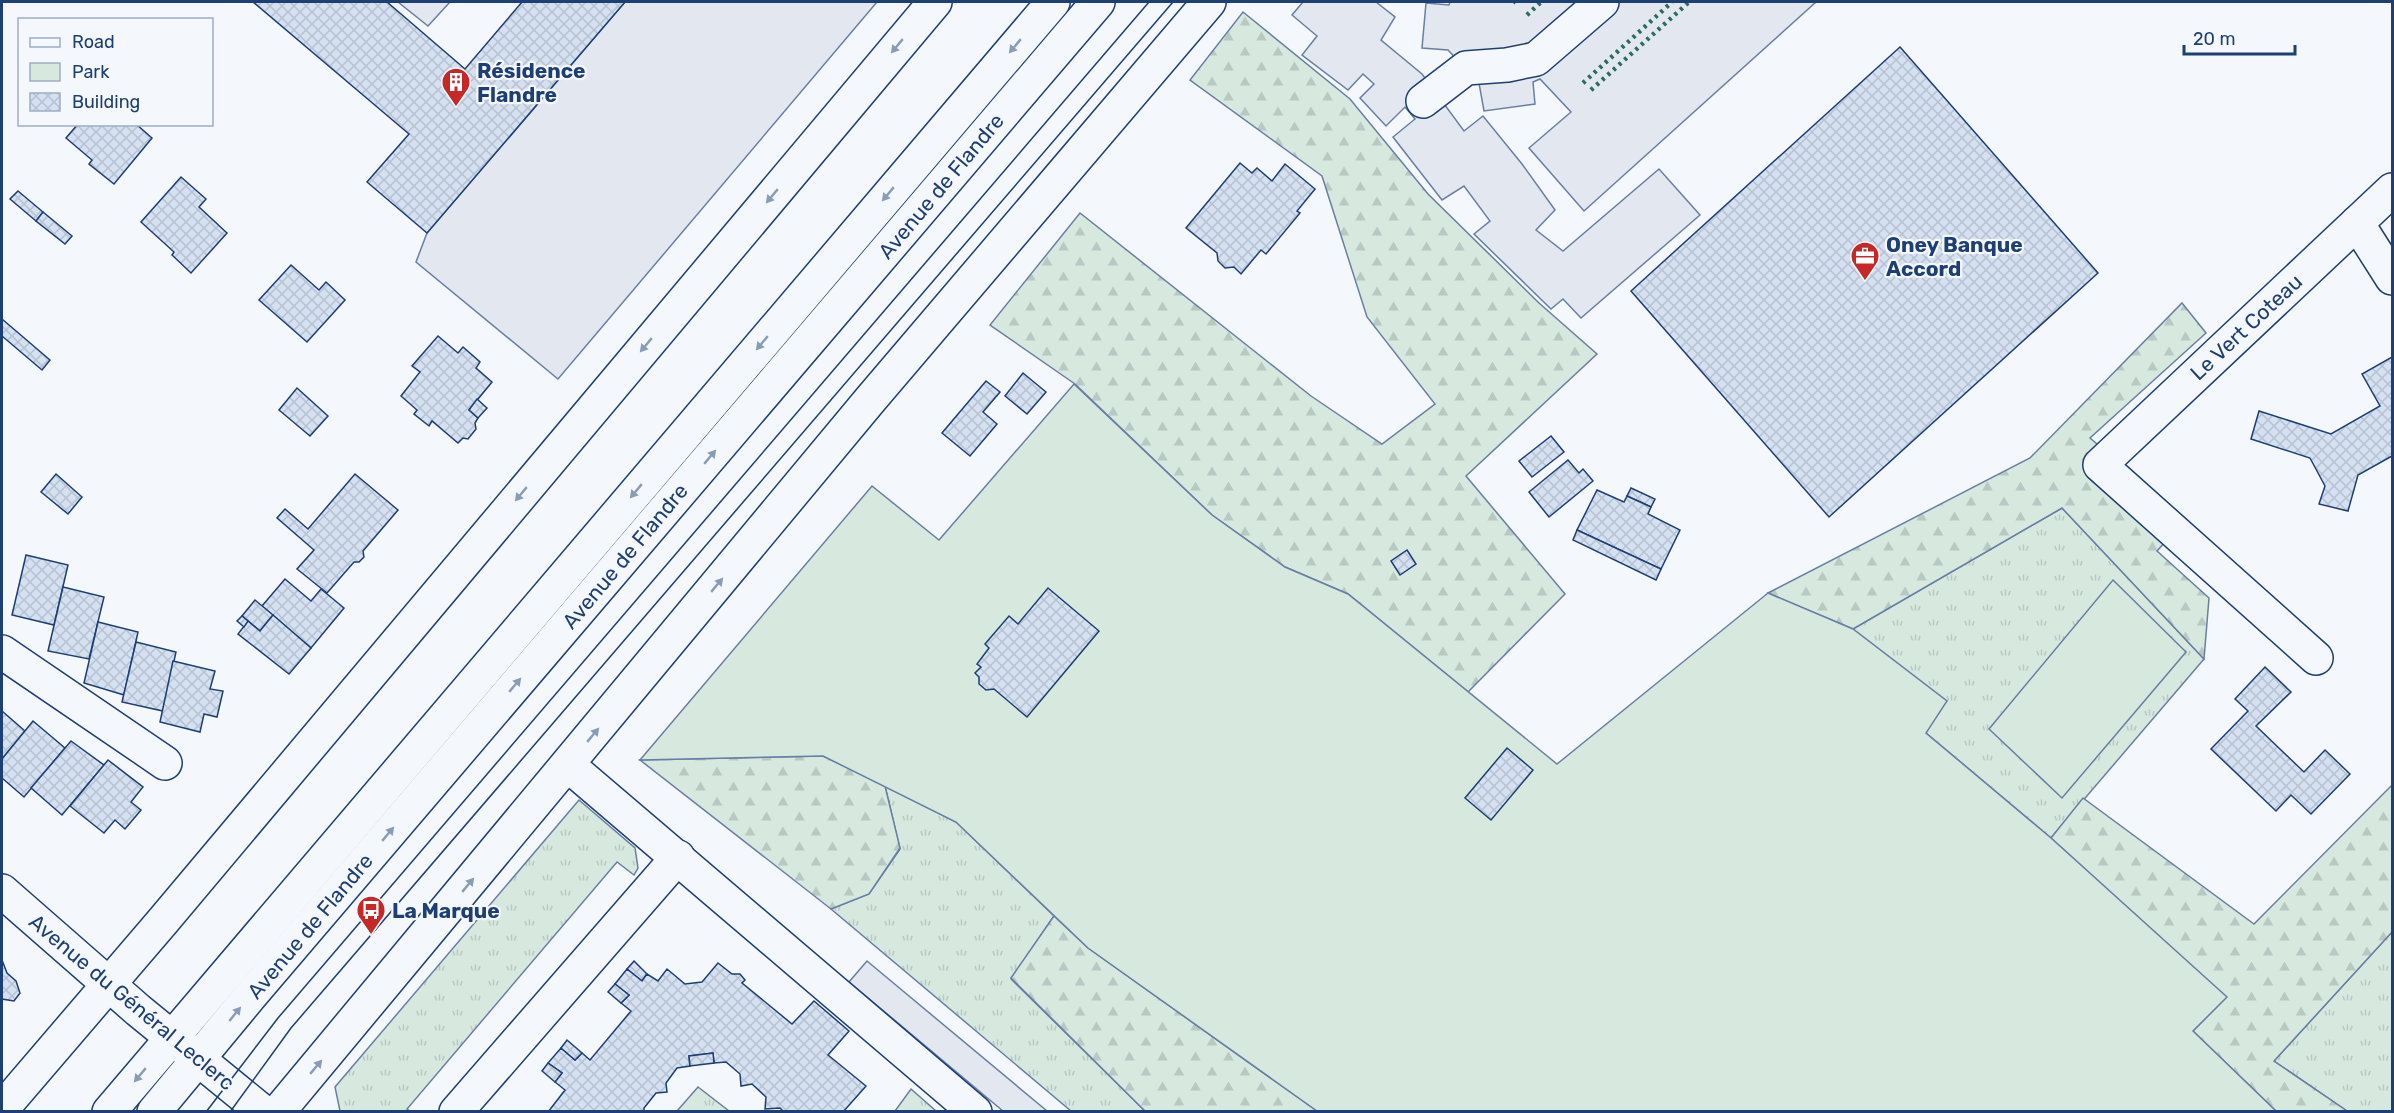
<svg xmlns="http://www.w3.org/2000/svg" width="2394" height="1113" font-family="Rubik,sans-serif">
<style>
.grass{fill:url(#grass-tufts);stroke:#687fa3;stroke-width:1.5}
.forest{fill:url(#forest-firs);stroke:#687fa3;stroke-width:1.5}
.park{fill:#d7e8df;stroke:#687fa3;stroke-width:1.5}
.parking{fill:#e3e8f0;stroke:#687fa3;stroke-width:1.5}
.building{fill:url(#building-cross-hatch);stroke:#1d3f73;stroke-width:1.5}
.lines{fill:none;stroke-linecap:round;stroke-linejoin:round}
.minor-casing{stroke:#1d3f73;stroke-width:36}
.major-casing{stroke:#1d3f73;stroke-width:36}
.minor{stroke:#f4f7fb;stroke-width:33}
.major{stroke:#f4f7fb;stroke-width:33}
.tram{stroke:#1d3f73;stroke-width:1.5}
.hedge{stroke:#2c6c60;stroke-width:4.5;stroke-dasharray:3 4.5;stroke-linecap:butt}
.oneway{fill:#889bb7}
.labels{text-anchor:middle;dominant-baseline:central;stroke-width:4.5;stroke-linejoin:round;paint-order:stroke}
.poi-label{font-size:21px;font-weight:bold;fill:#1d3f73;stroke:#f4f7fb;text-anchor:start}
.street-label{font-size:21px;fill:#1d3f73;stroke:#f4f7fb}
</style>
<defs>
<pattern id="grass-tufts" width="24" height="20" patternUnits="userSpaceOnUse" patternTransform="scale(1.5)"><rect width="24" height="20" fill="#d7e8df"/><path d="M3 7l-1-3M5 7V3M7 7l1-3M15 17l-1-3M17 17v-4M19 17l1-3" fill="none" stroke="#b8c8c3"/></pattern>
<pattern id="forest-firs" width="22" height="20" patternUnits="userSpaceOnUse" patternTransform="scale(1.5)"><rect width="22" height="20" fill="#d7e8df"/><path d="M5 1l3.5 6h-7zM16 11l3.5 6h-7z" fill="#b8c8c3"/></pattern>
<pattern id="building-cross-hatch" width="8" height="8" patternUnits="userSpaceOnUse" patternTransform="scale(1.5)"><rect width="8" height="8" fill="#d5e0f0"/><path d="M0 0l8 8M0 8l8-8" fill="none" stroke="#b6c1d1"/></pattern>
</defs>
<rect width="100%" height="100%" fill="#f4f7fb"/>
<g class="grass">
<path d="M2062 508 2204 659 2051 838 1926 733 1853 629Z"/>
<path d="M885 786 956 822 1054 916 1011 979 1145 1111H1071L831 909 869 894 900 849Z"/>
<path d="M579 800 635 848 638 868 634 875 617 862 407 1109 410 1111H340L335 1087Z"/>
<path d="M2392 932V1111H2347L2274 1061Z"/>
<path d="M698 1087 729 1111H677Z"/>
<path d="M911 1089 936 1111H895Z"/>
</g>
<g class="forest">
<path d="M1243 12 1350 99 1428 194 1539 303 1597 354 1466 476 1565 594 1468 692 1348 594 1285 567 1212 515 1075 384 990 325 1080 213 1311 396 1382 444 1435 404 1367 317 1322 176 1190 80Z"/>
<path d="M2182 303 2206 333 2090 438 2186 519 2157 551 2209 598 2204 659 2062 508 1853 629 1768 593 2030 458Z"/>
<path d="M823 756 885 786 900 848 869 894 831 909 640 760Z"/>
<path d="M2392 785V932L2274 1061 2347 1111H2276L2193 1031 2226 997 2051 838 2083 798 2254 924Z"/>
<path d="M1054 916 1088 948 1317 1111H1145L1011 978Z"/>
</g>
<g class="park">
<path d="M1074 384 1212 515 1285 567 1348 594 1557 764 1768 593 1853 629 1947 701 1926 733 2051 838 2227 997 2193 1031 2276 1111H1317L1088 948 956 822 823 756 640 760 872 486 939 540Z"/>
<path d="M2113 580 2186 652 2062 798 1989 729Z"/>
</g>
<g class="parking">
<path d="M398 2H450L428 26Z"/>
<path d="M625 2H877L558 379 416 262 427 233Z"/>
<path d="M1303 2H1376L1395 17 1381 40 1422 74 1464 131 1483 116 1522 164 1555 210 1536 230 1563 251 1659 169 1700 215 1581 318 1563 299 1551 309 1474 234 1490 221 1464 186 1442 200 1393 137 1415 119 1405 107 1386 126 1360 98 1374 84 1363 74 1348 90 1302 55 1317 36 1292 15Z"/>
<path d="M1450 2H1816L1584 211 1529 148 1571 112 1540 79 1533 82 1535 104 1484 111 1479 83 1448 50 1422 48 1426 3 1449 5Z"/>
<path d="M867 961 1047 1111H1003L849 982Z"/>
</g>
<g class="building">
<path d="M253 2H387L465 69 522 2H625L427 233 367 182 409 134Z"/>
<path d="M1900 47 2098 273 1829 517 1631 291Z"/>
<path d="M78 124H136L152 138 114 184 89 164 92 160 66 138Z"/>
<path d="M1240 163 1252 173 1257 168 1272 181 1285 164 1315 189 1297 211 1300 213 1266 254 1261 250 1241 274 1234 267 1225 268 1218 261 1217 253 1186 228Z"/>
<path d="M181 177 206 199 199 207 227 233 191 273 172 255 174 252 141 222Z"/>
<path d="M18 191 43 212 36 221 10 199Z"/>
<path d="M43 212 72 236 65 244 36 221Z"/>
<path d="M291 265 319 290 326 282 345 300 307 342 259 300Z"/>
<path d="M2 319 50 360 42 370 2 336Z"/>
<path d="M438 336 458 353 463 347 480 362 476 368 492 382 469 410 478 418 475 423 476 429 468 439 463 438 458 443 432 421 429 426 414 414 417 410 401 396 420 372 412 366Z"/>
<path d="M2392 357V456L2358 475 2348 511 2319 504 2325 486 2310 458 2251 439 2259 411 2331 434 2380 406 2362 374Z"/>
<path d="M1023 373 1046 392 1027 414 1005 396Z"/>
<path d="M986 381 1000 392 983 412 997 424 970 456 942 433Z"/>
<path d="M297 388 328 416 310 436 279 410Z"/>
<path d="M477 399 487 408 478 418 469 410Z"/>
<path d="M1551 436 1564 452 1532 477 1519 461Z"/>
<path d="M1568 460 1579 473 1583 469 1593 481 1549 517 1529 492Z"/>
<path d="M56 474 82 497 68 514 41 492Z"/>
<path d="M355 474 398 510 363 551 364 557 359 562H354L327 593 297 569 314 550 277 518 285 509 308 529Z"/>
<path d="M1631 488 1655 499 1651 507 1627 496Z"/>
<path d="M1597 490 1624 502 1627 496 1651 507 1648 514 1680 530 1661 569 1577 530Z"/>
<path d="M1577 530 1661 569 1656 580 1573 540Z"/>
<path d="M1407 550 1416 564 1400 575 1391 561Z"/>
<path d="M26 555 68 565 54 625 12 615Z"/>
<path d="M285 579 311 601 321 589 344 608 311 648 262 606Z"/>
<path d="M63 587 104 597 89 659 48 651Z"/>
<path d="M1048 588 1099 631 1027 717 994 689 986 690 979 684V677L975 673 981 667 977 664 989 648 985 644 1009 616 1018 624Z"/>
<path d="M255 600 273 615 260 631 242 616Z"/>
<path d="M273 615 311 648 289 674 238 634 248 621 260 631Z"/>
<path d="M242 616 248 621 244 627 237 621Z"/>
<path d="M98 622 138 632 124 695 84 683Z"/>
<path d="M136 642 176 652 163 711 122 702Z"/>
<path d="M173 661 215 671 210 689 223 691 217 717 204 714 200 732 160 722Z"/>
<path d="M2265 667 2291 692 2256 726 2304 772 2325 750 2350 774 2311 814 2291 795 2276 811 2211 749 2248 711 2235 699Z"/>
<path d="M2 711 25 731 2 759Z"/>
<path d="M33 721 65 748 24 797 2 778V759Z"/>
<path d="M71 741 104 765 62 815 31 788Z"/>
<path d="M1507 748 1533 770 1491 820 1465 798Z"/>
<path d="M108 760 143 787 131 802 141 810 125 829 115 820 104 833 70 806Z"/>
<path d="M2 960 7 973 16 981 20 993 14 1001 2 999Z"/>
<path d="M634 961 647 974 642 981 627 969Z"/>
<path d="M718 963 732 974H740L745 980 742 983 792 1024 814 1001 849 1031 828 1055 866 1086 843 1112H784L780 1108 765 1109 766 1097 752 1084 741 1086 740 1074 726 1062 714 1063 713 1053 689 1056 690 1066 677 1068 666 1083 667 1092 656 1093 644 1108V1112H548L565 1090 555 1082 562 1073 548 1063 561 1048 575 1060 582 1053 590 1060 631 1011 621 1003 629 995 615 984 627 969 642 981 647 974 658 981 667 969 685 984 702 982Z"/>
<path d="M615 984 629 995 621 1003 608 992Z"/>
<path d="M567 1040 582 1053 575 1060 561 1048Z"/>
<path d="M713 1053 714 1063 690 1066 689 1056Z"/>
<path d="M548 1063 562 1073 555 1082 542 1071Z"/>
</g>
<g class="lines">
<g class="minor-casing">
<g id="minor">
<path d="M1423 101 1466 68 1507 65 1536 59 1602 2"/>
<path d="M2357 223 2392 278"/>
<path d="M2 652 165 763"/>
<path d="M2316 658 2100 465 2392 190"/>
<path d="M568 765 975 1112"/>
<path d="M2 891 138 1010 263 1112"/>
<path d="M2 1109 163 921 935 2"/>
<path d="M278 1112 870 400 1209 2"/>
<path d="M456 1112 678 857"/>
</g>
</g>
<g class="major-casing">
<g id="major">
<path d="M109 1112 1053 2"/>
<path d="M154 1112 251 995 1098 2"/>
</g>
</g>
<use href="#minor" class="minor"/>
<use href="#major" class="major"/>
<g class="tram">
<path d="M206 1112 278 1018 1149 2"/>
<path d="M230 1112 291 1028 1173 2"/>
</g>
<g class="hedge">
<path d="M1513 3 1514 2"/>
<path d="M1527 15 1541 2"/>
<path d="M1583 83 1672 2"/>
<path d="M1591 90 1689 2"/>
</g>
</g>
<defs><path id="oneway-solid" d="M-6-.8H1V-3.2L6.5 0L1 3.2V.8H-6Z" transform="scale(1.5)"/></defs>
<g class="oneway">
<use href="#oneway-solid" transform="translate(897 46) rotate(130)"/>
<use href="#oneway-solid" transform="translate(1015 46) rotate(130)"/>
<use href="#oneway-solid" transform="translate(888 194) rotate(130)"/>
<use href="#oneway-solid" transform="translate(772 196) rotate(130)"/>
<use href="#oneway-solid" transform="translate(762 343) rotate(130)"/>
<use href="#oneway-solid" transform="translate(646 345) rotate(130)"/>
<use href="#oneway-solid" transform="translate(710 457) rotate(-50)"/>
<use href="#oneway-solid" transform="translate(636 491) rotate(130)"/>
<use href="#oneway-solid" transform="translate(521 494) rotate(130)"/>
<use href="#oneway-solid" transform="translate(717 585) rotate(-50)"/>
<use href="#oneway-solid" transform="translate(515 685) rotate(-50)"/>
<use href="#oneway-solid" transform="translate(593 735) rotate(-50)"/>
<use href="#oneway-solid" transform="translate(388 834) rotate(-50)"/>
<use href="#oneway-solid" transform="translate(468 885) rotate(-50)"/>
<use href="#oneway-solid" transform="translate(235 1014) rotate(-51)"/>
<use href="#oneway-solid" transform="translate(316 1067) rotate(-50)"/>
<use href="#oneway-solid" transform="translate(140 1075) rotate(130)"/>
</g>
<defs>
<g id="building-pin" transform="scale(1.5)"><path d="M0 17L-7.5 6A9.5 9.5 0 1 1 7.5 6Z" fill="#c62828" stroke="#f4f7fb"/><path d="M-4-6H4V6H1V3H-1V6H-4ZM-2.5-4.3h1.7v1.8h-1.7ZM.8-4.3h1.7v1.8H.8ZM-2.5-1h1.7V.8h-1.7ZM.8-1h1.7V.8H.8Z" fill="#fff"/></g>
<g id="office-pin" transform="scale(1.5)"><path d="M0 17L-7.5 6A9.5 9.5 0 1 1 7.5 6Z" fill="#c62828" stroke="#f4f7fb"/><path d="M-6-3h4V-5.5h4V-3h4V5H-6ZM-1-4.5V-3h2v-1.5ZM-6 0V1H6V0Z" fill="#fff"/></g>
<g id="bus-pin" transform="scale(1.5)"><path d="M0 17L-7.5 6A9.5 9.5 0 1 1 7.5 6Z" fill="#c62828" stroke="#f4f7fb"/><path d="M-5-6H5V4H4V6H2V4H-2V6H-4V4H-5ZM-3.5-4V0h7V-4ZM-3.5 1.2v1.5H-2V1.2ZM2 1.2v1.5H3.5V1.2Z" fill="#fff"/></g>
</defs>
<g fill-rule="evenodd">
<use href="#building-pin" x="456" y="82"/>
<use href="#office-pin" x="1865" y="256"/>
<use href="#bus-pin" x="371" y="910"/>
</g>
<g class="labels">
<g class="poi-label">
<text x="477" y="70">Résidence<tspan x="477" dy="24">Flandre</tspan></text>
<text x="1886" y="244">Oney Banque<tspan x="1886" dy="24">Accord</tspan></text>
<text x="392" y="910">La Marque</text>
</g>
<g class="street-label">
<text transform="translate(941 186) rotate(-50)">Avenue de Flandre</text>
<text transform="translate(2246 327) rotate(-43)">Le Vert Coteau</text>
<text transform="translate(625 556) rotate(-50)">Avenue de Flandre</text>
<text transform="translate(310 926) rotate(-50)">Avenue de Flandre</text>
<text transform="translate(132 1002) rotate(40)">Avenue du Général Leclerc</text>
</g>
</g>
<rect width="2394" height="1113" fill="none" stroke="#1d3f73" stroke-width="6"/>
<rect x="18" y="18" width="195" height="108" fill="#f4f7fb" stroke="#9eadc5" stroke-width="1.5"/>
<rect x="30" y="38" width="30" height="9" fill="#f4f7fb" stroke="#9eadc5" stroke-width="1.5"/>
<text x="72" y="48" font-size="18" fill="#1d3f73">Road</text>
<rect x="30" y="63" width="30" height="18" fill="#d7e8df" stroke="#9eadc5" stroke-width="1.5"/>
<text x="72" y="78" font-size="18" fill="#1d3f73">Park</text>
<rect x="30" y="93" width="30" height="18" fill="url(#building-cross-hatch)" stroke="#9eadc5" stroke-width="1.5"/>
<text x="72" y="108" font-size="18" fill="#1d3f73">Building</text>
<path d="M2184 45v9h111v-9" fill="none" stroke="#1d3f73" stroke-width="3"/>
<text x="2193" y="45" font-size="18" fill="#1d3f73" stroke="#f4f7fb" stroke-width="4.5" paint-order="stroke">20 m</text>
</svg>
